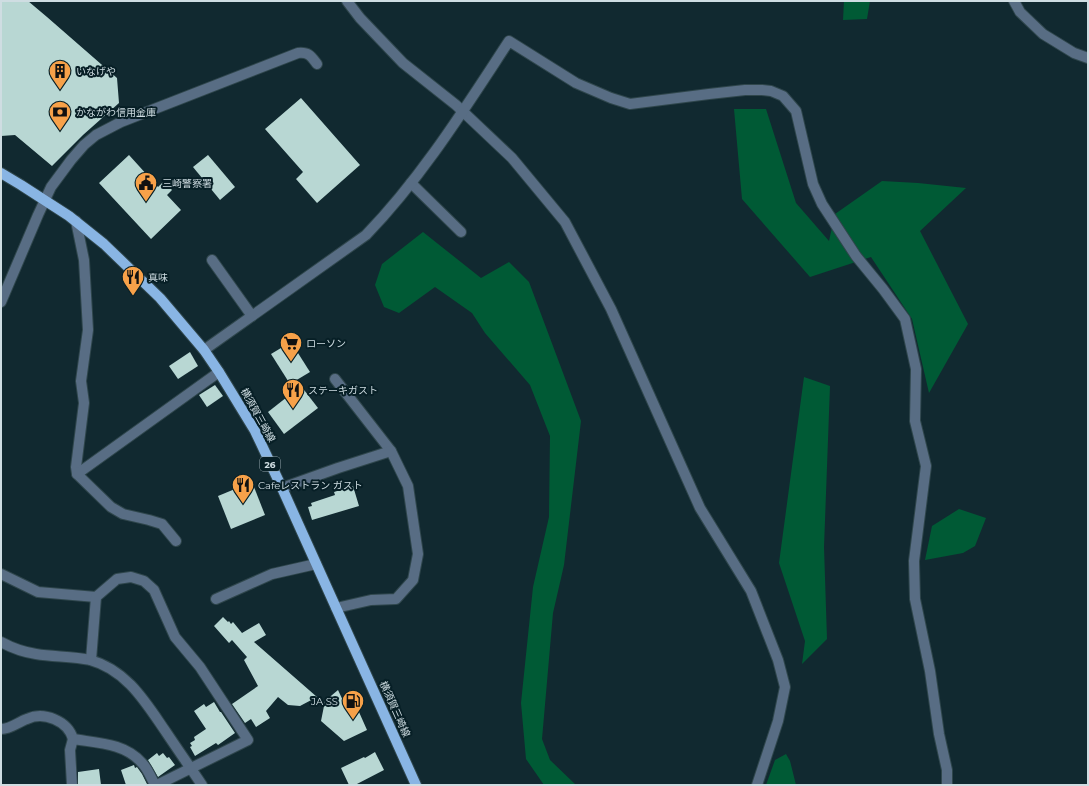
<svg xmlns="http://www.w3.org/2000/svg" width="1089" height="786" font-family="Montserrat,'Noto Sans JP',sans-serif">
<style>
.forest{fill:#005a35}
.building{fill:#b8d7d3}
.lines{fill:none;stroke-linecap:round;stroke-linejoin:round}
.minor-casing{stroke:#2f464c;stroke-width:12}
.major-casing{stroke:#2f464c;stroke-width:12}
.minor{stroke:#586d84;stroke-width:10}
.major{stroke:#89b5e4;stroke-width:10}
.labels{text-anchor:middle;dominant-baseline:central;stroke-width:4;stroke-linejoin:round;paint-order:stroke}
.shield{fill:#071f26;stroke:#93a4aa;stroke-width:1}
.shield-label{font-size:9px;font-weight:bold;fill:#cfdde2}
.poi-label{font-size:10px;fill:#cfdde2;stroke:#071f26;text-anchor:start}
.street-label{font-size:10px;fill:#cfdde2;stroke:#071f26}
</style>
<rect width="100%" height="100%" fill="#112930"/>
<g class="forest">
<path d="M844 1H870L867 19 843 20Z"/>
<path d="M734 109H766L796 203 829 241 835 214 882 181 918 183 966 188 920 231 968 324 929 393 912 319 871 257 810 277 742 199Z"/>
<path d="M423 232 481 278 509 262 529 282 581 421 564 565 553 613 542 739 550 760 576 785H544L526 759 521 703 533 587 549 517 550 436 530 385 485 333 472 313 435 287 399 313 384 307 375 285 382 264Z"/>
<path d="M804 377 830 386 824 547 827 639 802 664 805 641 779 563Z"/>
<path d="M959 509 986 518 975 546 963 553 925 560 932 526Z"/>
<path d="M786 754 790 761 796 785H766L775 760Z"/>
</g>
<g class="building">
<path d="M1 1H28L47 17 117 78 119 103 83 135 52 166 15 135 1 136Z"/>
<path d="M301 98 360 165 317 203 296 179 303 172 265 129Z"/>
<path d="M129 155 158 187 164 181 172 190 167 195 181 210 151 239 99 183Z"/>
<path d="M208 155 235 187 220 200 193 167Z"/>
<path d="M291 342 310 372 290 384 271 354Z"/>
<path d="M190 352 198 366 178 379 169 366Z"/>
<path d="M215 385 223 396 207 407 199 395Z"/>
<path d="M301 386 318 408 284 434 268 412Z"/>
<path d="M252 482 265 515 231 529 218 496Z"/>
<path d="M353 486 359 506 312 520 308 507 312 506 311 503 335 495 334 492Z"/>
<path d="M223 617 228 622 229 621 231 624 233 622 242 633 259 623 266 635 254 642 317 697 300 706 288 705 278 697 266 711 270 718 256 727 251 719 245 723 232 704 258 686 244 660 247 657 232 640 229 643 214 626Z"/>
<path d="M338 690 346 707 355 703 367 730 344 741 321 721 325 701Z"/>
<path d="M214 702 220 712H221L235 733 218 745 216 743 195 756 190 747 192 746 190 743 195 740 194 737 206 729 194 711 204 704 206 707Z"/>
<path d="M375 752 384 770 355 785H349L341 768 364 757 365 758Z"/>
<path d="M157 753 159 756 163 753 167 758 169 757 175 765 158 777 148 760Z"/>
<path d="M134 765 135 768 137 767 142 774 147 784 146 785H126L121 770Z"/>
<path d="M99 769 101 785H78V772Z"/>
</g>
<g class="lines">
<g class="minor-casing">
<g id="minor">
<path d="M347 1 360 18 403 63 456 105 512 158 565 222 611 309 700 508 751 591 778 660 785 687 778 721 757 785"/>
<path d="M1014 1 1020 12 1043 34 1074 53 1088 58"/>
<path d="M411 183 461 232"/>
<path d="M76 221 84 260 88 330 81 381 84 403 76 467 77 474 111 507 123 514 149 520 162 524 176 541"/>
<path d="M212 260 252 316"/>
<path d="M1 302 38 215 51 187 71 160 84 145 96 135 121 122 298 53C309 52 311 56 317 64"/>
<path d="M204 350 366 235C422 177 465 108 509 41L576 83 611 98 630 104 709 94 745 90H762L771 91 783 96 796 111 813 184 822 204 856 256 883 289 905 319 916 369 915 421 926 466 914 561 915 599 930 671 939 734 947 770V785"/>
<path d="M335 379 391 451 408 486 418 554 413 580 396 599 371 600 336 608"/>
<path d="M77 474 219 372"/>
<path d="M282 488 338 468 391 451"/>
<path d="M1 574 38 592 96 597"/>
<path d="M216 599 272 574 316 564"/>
<path d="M1 642C12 648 23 652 36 654 54 657 73 656 90 660 127 670 146 703 166 732 178 750 190 767 202 785"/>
<path d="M91 660 96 597 117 579 131 577 144 581 154 590 175 637 200 667 248 740 157 785"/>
<path d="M1 729C11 729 18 722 27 719 44 711 68 721 73 739 97 743 125 743 142 763 148 769 151 778 155 785"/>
<path d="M72 785 70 750 73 739"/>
</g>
</g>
<g class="major-casing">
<path id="major" d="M1 173 21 185 69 216 104 244 160 298 204 350 219 372 255 431 282 488 416 785"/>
</g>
<use href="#minor" class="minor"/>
<use href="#major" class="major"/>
</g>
<defs>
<g id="building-pin" transform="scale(1.15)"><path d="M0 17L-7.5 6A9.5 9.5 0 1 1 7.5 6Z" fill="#f7a149" stroke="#071f26"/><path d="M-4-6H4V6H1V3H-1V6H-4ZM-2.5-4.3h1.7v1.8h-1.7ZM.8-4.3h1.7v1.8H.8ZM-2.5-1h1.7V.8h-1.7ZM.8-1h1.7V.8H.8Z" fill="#111"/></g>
<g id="bank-pin" transform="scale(1.15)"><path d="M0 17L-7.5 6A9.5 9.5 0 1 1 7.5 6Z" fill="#f7a149" stroke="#071f26"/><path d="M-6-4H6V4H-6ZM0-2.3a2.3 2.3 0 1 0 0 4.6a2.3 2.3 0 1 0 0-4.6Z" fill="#111"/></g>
<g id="civic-pin" transform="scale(1.15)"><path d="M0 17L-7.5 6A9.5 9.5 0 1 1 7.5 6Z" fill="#f7a149" stroke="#071f26"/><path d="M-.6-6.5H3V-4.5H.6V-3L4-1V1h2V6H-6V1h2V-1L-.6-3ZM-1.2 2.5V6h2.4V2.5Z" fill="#111"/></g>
<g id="restaurant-pin" transform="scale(1.15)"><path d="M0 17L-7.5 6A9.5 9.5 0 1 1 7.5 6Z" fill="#f7a149" stroke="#071f26"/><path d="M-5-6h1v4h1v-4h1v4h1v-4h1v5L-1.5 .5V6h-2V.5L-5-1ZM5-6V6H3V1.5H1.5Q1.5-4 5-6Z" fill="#111"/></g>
<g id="supermarket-pin" transform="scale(1.15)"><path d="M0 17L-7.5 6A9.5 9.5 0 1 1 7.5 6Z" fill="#f7a149" stroke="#071f26"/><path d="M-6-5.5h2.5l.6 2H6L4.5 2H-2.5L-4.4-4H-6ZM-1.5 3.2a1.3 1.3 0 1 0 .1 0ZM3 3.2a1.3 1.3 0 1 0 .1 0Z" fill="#111"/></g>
<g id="fuel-pin" transform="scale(1.15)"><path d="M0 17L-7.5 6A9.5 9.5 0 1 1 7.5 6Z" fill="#f7a149" stroke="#071f26"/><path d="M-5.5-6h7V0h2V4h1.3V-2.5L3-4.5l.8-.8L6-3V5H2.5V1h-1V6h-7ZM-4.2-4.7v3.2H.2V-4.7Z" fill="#111"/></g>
</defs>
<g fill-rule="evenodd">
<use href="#building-pin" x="60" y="71"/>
<use href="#bank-pin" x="60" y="112"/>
<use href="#civic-pin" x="146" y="183"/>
<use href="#restaurant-pin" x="133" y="277"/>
<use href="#supermarket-pin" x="291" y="343"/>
<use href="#restaurant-pin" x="293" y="390"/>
<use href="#restaurant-pin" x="243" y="485"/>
<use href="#fuel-pin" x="353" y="701"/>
</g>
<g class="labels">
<rect class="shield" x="260" y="457" width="20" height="14" rx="3"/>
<g class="shield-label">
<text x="270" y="464">26</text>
</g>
<g class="poi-label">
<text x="76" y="71">いなげや</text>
<text x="76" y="112">かながわ信用金庫</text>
<text x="162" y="183">三崎警察署</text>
<text x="148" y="277">真味</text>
<text x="306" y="343">ローソン</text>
<text x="308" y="390">ステーキガスト</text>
<text x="258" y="485">Cafeレストラン ガスト</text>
<text x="338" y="701" text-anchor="end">JA SS</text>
</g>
<g class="street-label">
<text transform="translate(258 415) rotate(61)">横須賀三崎線</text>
<text transform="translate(395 709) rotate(66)">横須賀三崎線</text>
</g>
</g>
<rect width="1089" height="786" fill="none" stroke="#cfdde2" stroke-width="4"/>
</svg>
